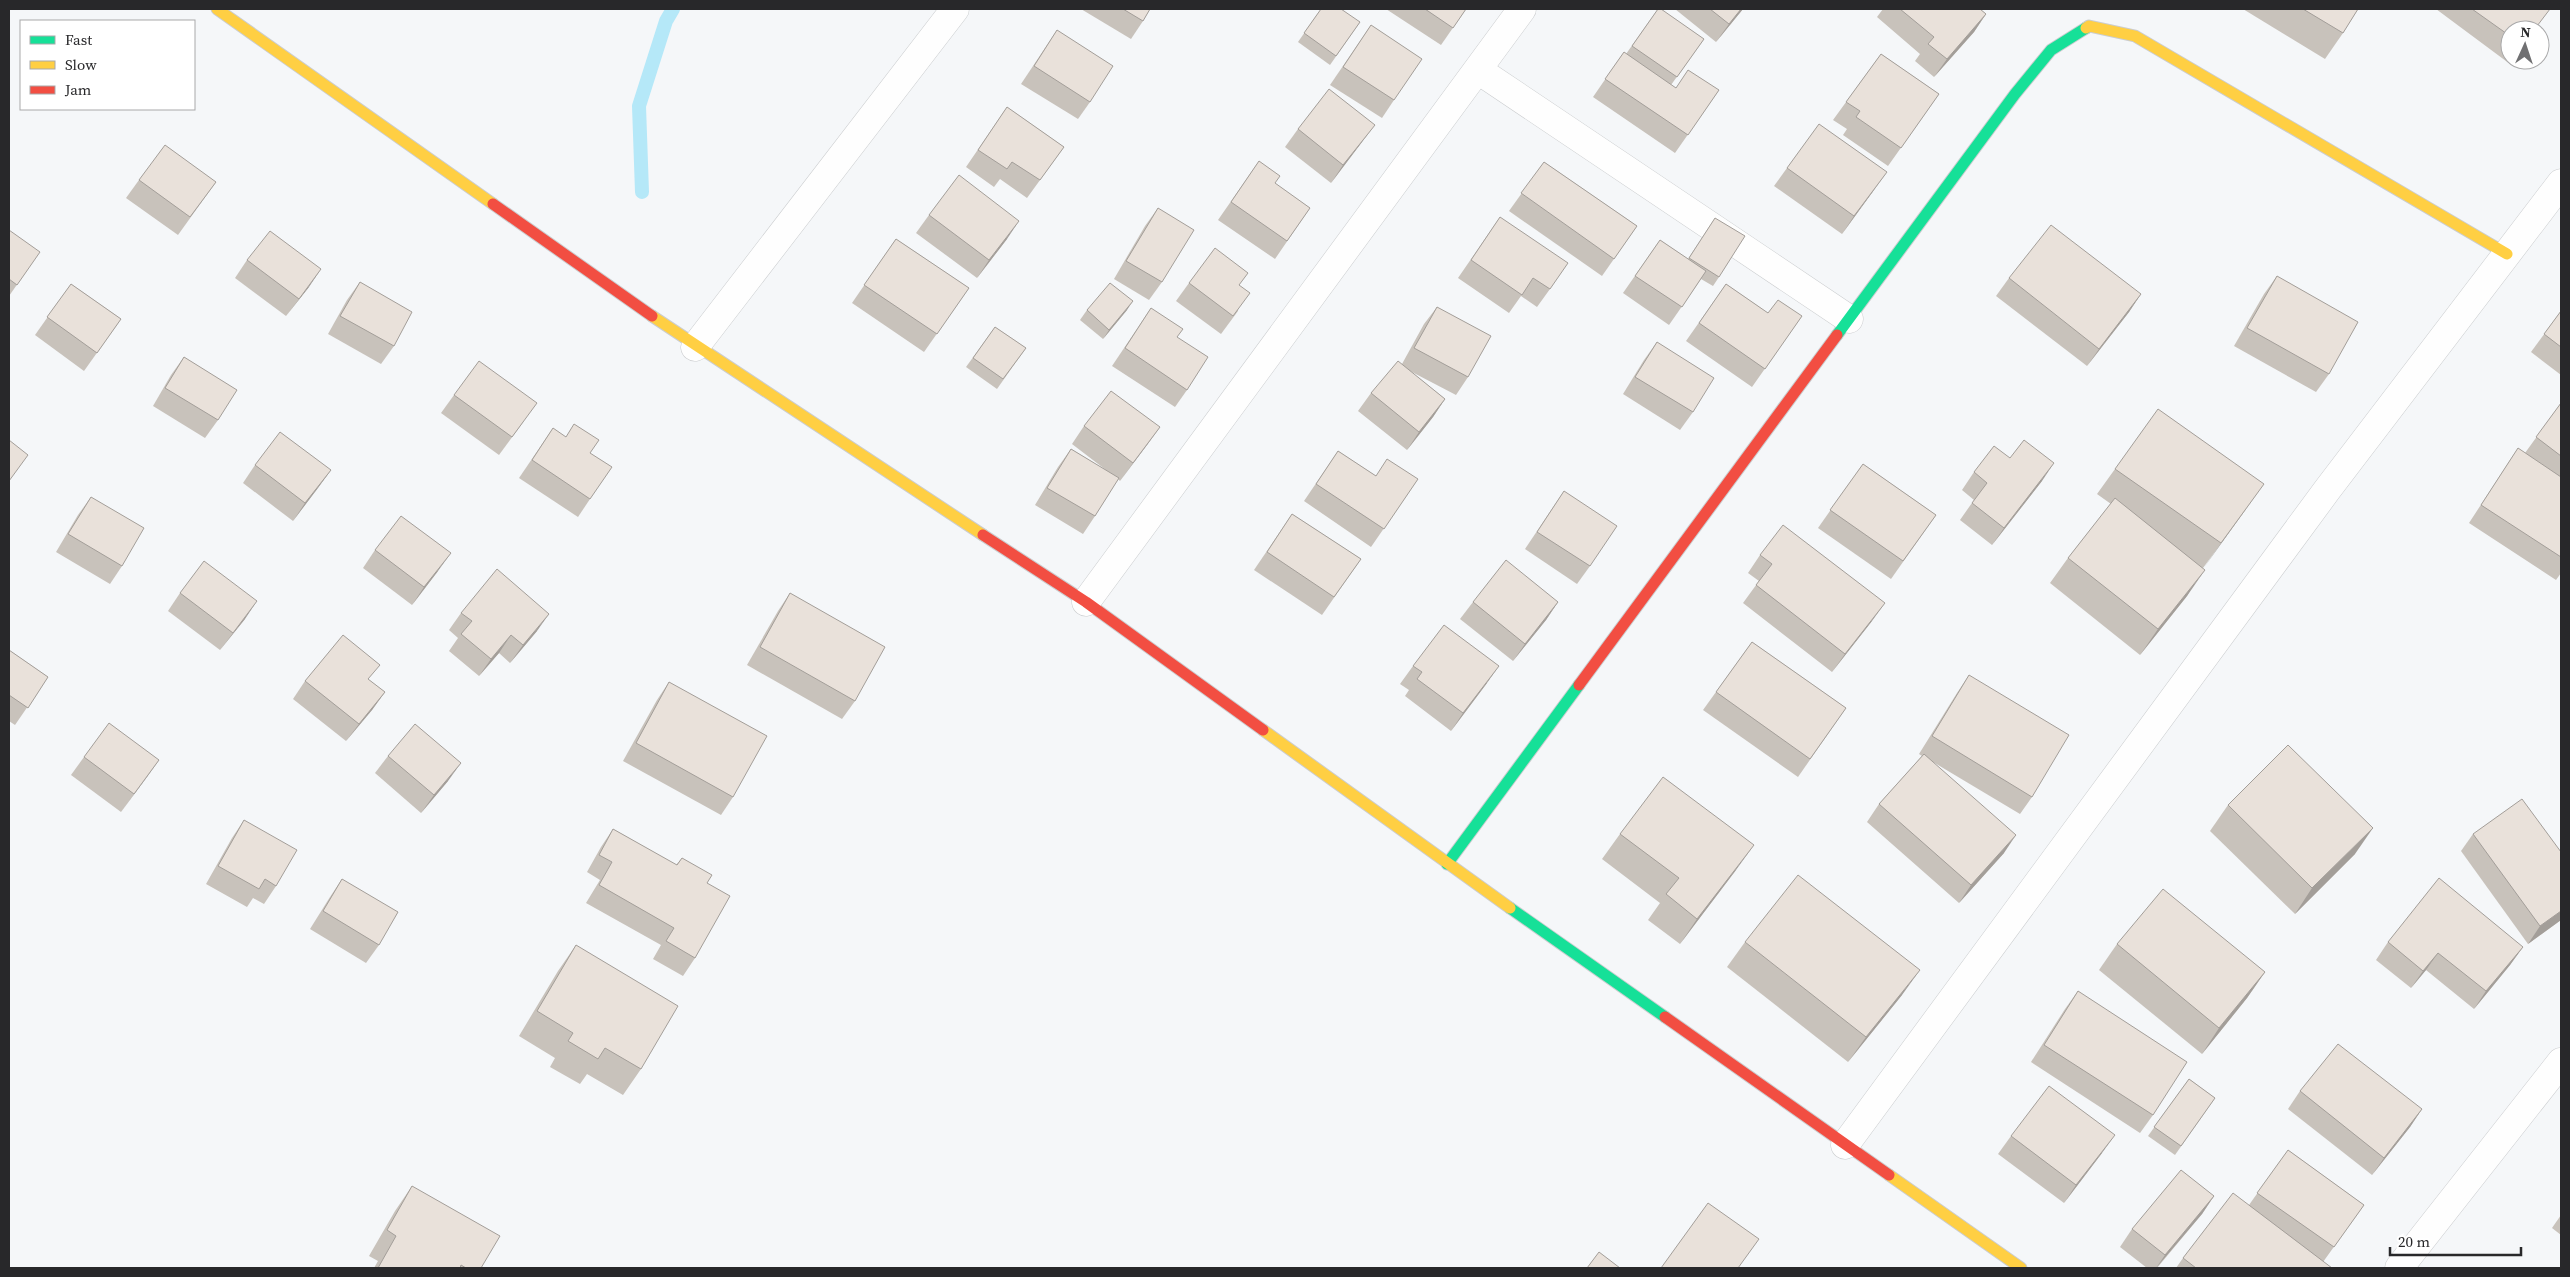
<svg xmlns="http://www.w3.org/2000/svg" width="2570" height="1277" font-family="'Source Serif 4',serif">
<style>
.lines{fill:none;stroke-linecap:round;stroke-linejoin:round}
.stream{stroke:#b5e8f8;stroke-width:14}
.street-casing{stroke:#cbcdcf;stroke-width:29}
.fast-casing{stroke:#cbcdcf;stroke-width:13}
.slow-casing{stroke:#cbcdcf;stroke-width:13}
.jam-casing{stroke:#cbcdcf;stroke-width:13}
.street{stroke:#fefefe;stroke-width:28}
.fast{stroke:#16e098;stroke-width:11}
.slow{stroke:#ffcf43;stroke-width:11}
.jam{stroke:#f24e42;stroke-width:11}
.wall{fill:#c8c2bb}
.shaded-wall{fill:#a39e99}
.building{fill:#e9e1da;stroke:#a39e99}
</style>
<rect width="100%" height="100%" fill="#f5f7f9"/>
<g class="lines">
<path class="stream" d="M642 192 639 106 666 21 673 9"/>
<g class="street-casing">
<g id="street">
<path d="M1478 70 1849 319"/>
<path d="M695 347 955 9"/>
<path d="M1086 602 1522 9"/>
<path d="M1845 1145 2327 490 2561 183"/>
<path d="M2399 1268 2561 1062"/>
</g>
</g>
<g class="fast-casing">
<g id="fast">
<path d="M1837 335 2015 94 2051 50 2086 28"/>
<path d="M1447 864 1579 685"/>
<path d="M1510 908 1665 1017"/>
</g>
</g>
<g class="slow-casing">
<g id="slow">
<path d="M217 9 493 204"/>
<path d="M2086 28 2089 26 2135 36 2507 254"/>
<path d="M652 316 983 535"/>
<path d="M1263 730 1510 908"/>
<path d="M1889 1175 2021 1268"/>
</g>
</g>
<g class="jam-casing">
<g id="jam">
<path d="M493 204 652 316"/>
<path d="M983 535 1086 602 1263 730"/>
<path d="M1579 685 1837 335"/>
<path d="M1665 1017 1889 1175"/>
</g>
</g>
<use href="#street" class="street"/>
<use href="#fast" class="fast"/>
<use href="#slow" class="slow"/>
<use href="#jam" class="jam"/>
</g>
<g class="wall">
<path d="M1081 9H1150L1143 21 1131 39Z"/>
<path d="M1321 9 1360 22 1330 65 1298 42Z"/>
<path d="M1386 9H1466L1441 45Z"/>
<path d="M1658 9 1704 39 1671 85 1676 88 1719 90 1675 153 1593 97 1624 52 1626 54Z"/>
<path d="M1675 9H1743L1716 42Z"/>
<path d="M1883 9H1980L1986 14 1974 32 1934 77 1915 61 1920 54 1877 17Z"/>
<path d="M2243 9H2358L2343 33 2325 59Z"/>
<path d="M2436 9H2550L2510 30V60H2513L2510 64Z"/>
<path d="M1371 25 1394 100 1382 118 1330 85Z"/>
<path d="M1057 30 1090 102 1078 119 1021 84Z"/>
<path d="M1881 54 1939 94 1888 166 1843 135 1847 129 1833 120Z"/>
<path d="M1007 107 1064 147 1027 198 1000 179 994 187 966 167Z"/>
<path d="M1298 129 1362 142 1331 183 1285 147Z"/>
<path d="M1259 161 1275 184 1310 208 1275 259 1218 220Z"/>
<path d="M1544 162 1637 226 1602 276 1509 211Z"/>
<path d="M1787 168 1874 190 1842 234 1774 186Z"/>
<path d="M139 180 216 182 178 235 126 198Z"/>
<path d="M1158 208 1162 282 1149 300 1114 279 1145 226Z"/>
<path d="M929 215 1007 239 977 278 916 233Z"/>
<path d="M1500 217 1550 289 1537 307 1521 296 1509 313 1458 278Z"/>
<path d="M1715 218 1719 277 1713 286 1701 279 1669 325 1623 293 1660 240 1688 259Z"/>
<path d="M9 230 28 269 9 296Z"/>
<path d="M896 239 969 288 924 352 852 303Z"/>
<path d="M247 260 309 287 286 316 235 278Z"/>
<path d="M2277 276 2329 374 2316 392 2234 346 2264 294Z"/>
<path d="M2009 278 2141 294 2129 312 2087 366 1996 296Z"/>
<path d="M360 282 394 346 381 364 328 334 347 300Z"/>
<path d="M1189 283 1239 286 1238 311 1221 334 1176 301Z"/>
<path d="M71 284 121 319 84 371 35 335Z"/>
<path d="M1726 284 1768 313 1802 316 1752 387 1686 341Z"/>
<path d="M1437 307 1468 377 1456 395 1410 371 1445 399 1433 417 1407 450 1358 411 1371 393 1402 364 1424 324Z"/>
<path d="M1151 308 1177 337 1187 390 1175 407 1112 366Z"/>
<path d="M1087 310H1127L1103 339 1080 320Z"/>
<path d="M2561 311V375L2531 352Z"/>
<path d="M995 327 1026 348 997 389 966 367Z"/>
<path d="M1657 342 1693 412 1680 430 1623 394 1644 360Z"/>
<path d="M184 357 218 420 205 438 153 406 171 375Z"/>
<path d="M454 395 524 421 499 455 441 413Z"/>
<path d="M2561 403V573L2556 580 2469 523 2518 448 2525 453Z"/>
<path d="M1084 426 1160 427 1120 481 1118 479 1095 516 1083 534 1035 505 1058 467 1071 449 1106 470 1072 444Z"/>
<path d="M553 428 590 499 578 517 519 478Z"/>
<path d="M1338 451 1376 476 1418 479 1371 547 1304 501Z"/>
<path d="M2010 458 2042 481 1992 545 1960 520 1974 500 1962 490 1974 472Z"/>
<path d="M1863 464 1936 515 1891 579 1818 528Z"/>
<path d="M255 465 331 470 293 521 243 483Z"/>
<path d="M2115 469 2246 509 2203 568 2187 596 2140 655 2050 583 2068 558 2111 504 2097 494Z"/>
<path d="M1564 491 1590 566 1577 584 1525 549Z"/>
<path d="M91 497 122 566 110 584 56 552 78 515Z"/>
<path d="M1292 514 1361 559 1322 615 1254 570Z"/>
<path d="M375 550 438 571 412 605 363 568Z"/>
<path d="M1760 555 1872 621 1832 672 1743 603 1759 581 1748 573Z"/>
<path d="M180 593 245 619 220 650 168 611Z"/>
<path d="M790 593 855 701 842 719 747 665 778 611Z"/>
<path d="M1473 602H1558L1546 620 1513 661 1460 619Z"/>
<path d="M461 613 537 631 510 663 499 653 479 676 449 651 458 638 449 630Z"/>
<path d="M1752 642 1846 708 1798 777 1703 710Z"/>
<path d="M9 650 48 677 15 725 9 721Z"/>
<path d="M1413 666 1487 683 1451 731 1405 696 1409 690 1400 684Z"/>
<path d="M1969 675 2032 797 2020 814 1933 762 2004 853 1959 903 1867 822 1879 804 1922 756 1919 754 1957 693Z"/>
<path d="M369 680 385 692 372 710 346 741 293 699 305 681Z"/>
<path d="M669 682 733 797 721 815 623 761 657 700Z"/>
<path d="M388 756 448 781 421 813 375 773Z"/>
<path d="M84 757 159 760 121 812 71 775Z"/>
<path d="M2228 805 2355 854 2295 914 2210 831Z"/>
<path d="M244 820 276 886 264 904 253 898 247 907 206 884 232 838Z"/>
<path d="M613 829 676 865 682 858 707 883 695 958 683 976 653 959 661 945 586 903 600 880 587 872 601 847Z"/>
<path d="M1620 834 1736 870 1680 944 1648 920 1660 903 1602 859Z"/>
<path d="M2473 834 2561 852V920L2528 944 2461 851Z"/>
<path d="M342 879 379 945 366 963 310 929 330 897Z"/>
<path d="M1745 942 1902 995 1848 1062 1727 967Z"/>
<path d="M2388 942 2523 947 2510 965 2474 1009 2426 970 2411 988 2376 960Z"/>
<path d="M2117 944 2265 972 2247 998 2202 1054 2099 970Z"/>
<path d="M576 945 641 1069 623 1095 587 1074 580 1084 550 1067 555 1058 519 1036 558 971Z"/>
<path d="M2078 991 2153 1115 2140 1133 2031 1062 2065 1009Z"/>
<path d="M2189 1079 2215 1098 2175 1155 2148 1136Z"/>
<path d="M2300 1091 2422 1109 2410 1127 2372 1175 2288 1109Z"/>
<path d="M2011 1136 2102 1153 2064 1203 1998 1154Z"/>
<path d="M2288 1150 2364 1205 2323 1262 2332 1268H2176L2183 1258 2249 1205Z"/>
<path d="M412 1186 481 1268H374L378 1261 369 1256 395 1211Z"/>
<path d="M2214 1196 2202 1214 2157 1268H2147L2120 1247 2132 1229Z"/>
<path d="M2561 1215V1235L2552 1228Z"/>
</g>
<g class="shaded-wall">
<path d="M1741 9H1743L1716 42 1729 24Z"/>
<path d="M1986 14 1974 32 1934 77 1947 59Z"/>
<path d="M1375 125 1362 142 1331 183 1343 165Z"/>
<path d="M1887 172 1874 190 1842 234 1854 216Z"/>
<path d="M1019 221 1007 239 977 278 989 260Z"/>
<path d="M321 269 309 287 286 316 299 299Z"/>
<path d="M2141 294 2129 312 2087 366 2099 349Z"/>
<path d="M1133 301 1127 310 1103 339 1109 330Z"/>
<path d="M1445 399 1433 417 1407 450 1419 432Z"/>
<path d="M1160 427 1147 445 1120 481 1133 463Z"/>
<path d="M2054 463 2042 481 1992 545 2004 528Z"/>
<path d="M331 470 318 488 293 521 305 503Z"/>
<path d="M2264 484 2246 509 2203 569 2221 543Z"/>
<path d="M451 553 438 571 412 605 424 587Z"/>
<path d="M2205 570 2187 596 2140 655 2158 629Z"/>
<path d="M257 601 245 619 220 650 233 633Z"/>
<path d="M1558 602 1546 620 1513 661 1525 644Z"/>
<path d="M1885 603 1872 621 1832 672 1845 654Z"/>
<path d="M549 614 537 631 510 663 523 645Z"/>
<path d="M511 635 499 653 479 676 491 659Z"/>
<path d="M1499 666 1487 683 1451 731 1463 713Z"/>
<path d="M385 692 372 710 346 741 359 724Z"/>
<path d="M159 760 147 777 121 812 134 794Z"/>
<path d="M461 763 448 781 421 813 434 795Z"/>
<path d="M2373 828 2355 854 2295 914 2312 888Z"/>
<path d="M2016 835 2004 853 1959 903 1971 885Z"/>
<path d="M1754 845 1736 870 1680 944 1697 919Z"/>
<path d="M2561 911V920L2528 944 2540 926Z"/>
<path d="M2523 947 2510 965 2474 1009 2486 991Z"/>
<path d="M2438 953 2426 970 2411 988 2423 971Z"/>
<path d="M1920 970 1902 995 1848 1062 1866 1037Z"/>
<path d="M2265 972 2247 998 2202 1054 2219 1028Z"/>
<path d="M2422 1109 2410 1127 2372 1175 2384 1158Z"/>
<path d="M2115 1135 2102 1153 2064 1203 2076 1185Z"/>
<path d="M2214 1196 2202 1214 2156 1268 2165 1255Z"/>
</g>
<g class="building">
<path d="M1123 9H1150L1143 21Z"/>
<path d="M1321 9H1341L1360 22 1336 56 1304 33Z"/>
<path d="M1425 9H1466L1453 28Z"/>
<path d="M1658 9H1661L1704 39 1677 77 1632 46Z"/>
<path d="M1710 9H1741L1729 24Z"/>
<path d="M1900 9H1980L1986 14 1947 59 1928 44 1934 37Z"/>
<path d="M2303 9H2358L2343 33Z"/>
<path d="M2472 9H2550L2534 30H2510V36Z"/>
<path d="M1371 25 1422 59 1394 100 1343 67Z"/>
<path d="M1057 30 1113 66 1090 102 1034 66Z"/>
<path d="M1624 52 1676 88 1688 70 1719 90 1688 135 1605 79Z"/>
<path d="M1881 54 1939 94 1901 148 1856 117 1860 111 1846 102Z"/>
<path d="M1329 89 1375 125 1343 165 1298 129Z"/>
<path d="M1007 107 1064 147 1040 180 1012 162 1007 169 978 150Z"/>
<path d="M1819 124 1887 172 1854 216 1787 168Z"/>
<path d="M165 145 216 182 190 217 139 180Z"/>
<path d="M1259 161 1280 176 1275 183 1310 208 1287 241 1231 202Z"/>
<path d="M1544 162 1637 226 1614 259 1521 193Z"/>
<path d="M959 175 1019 221 989 260 929 215Z"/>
<path d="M1158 208 1194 230 1162 282 1126 261Z"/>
<path d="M1500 217 1568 263 1550 289 1533 278 1522 295 1471 260Z"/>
<path d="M1715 218 1745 236 1719 277 1689 258Z"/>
<path d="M2051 225 2141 294 2099 349 2009 278Z"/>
<path d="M9 230 40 252 17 285 9 279Z"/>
<path d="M270 231 321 269 299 299 247 260Z"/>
<path d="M896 239 969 288 937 334 864 285Z"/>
<path d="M1660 240 1706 271 1682 307 1635 276Z"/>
<path d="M1215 248 1248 273 1239 285 1250 293 1233 316 1189 283Z"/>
<path d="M2277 276 2358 322 2329 374 2247 328Z"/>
<path d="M360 282 412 312 394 346 340 316Z"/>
<path d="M1110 283 1133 301 1109 330 1087 310Z"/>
<path d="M71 284 121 319 97 353 47 317Z"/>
<path d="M1726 284 1768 313 1778 300 1802 316 1765 369 1699 323Z"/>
<path d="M1437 307 1491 336 1468 377 1414 348Z"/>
<path d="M1151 308 1183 329 1177 337 1208 357 1187 390 1125 348Z"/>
<path d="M2561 311V347L2544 334Z"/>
<path d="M995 327 1026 348 1003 379 973 358Z"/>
<path d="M1657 342 1714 378 1693 412 1635 377Z"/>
<path d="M184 357 237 390 218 420 165 388Z"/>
<path d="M479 361 537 403 512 437 454 395Z"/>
<path d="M1398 361 1445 399 1419 432 1371 393Z"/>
<path d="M1111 391 1160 427 1133 463 1084 426Z"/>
<path d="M2561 403V456L2536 437Z"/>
<path d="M2158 409 2264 484 2221 543 2115 469Z"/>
<path d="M574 424 599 440 590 453 612 467 590 499 532 460 553 428 566 437Z"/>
<path d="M280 432 331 470 305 503 255 465Z"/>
<path d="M9 440 28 455 9 481Z"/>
<path d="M2024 440 2054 463 2004 528 1972 503 1987 483 1974 472 1994 446 2010 458Z"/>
<path d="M2518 448 2561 477V557L2481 505Z"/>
<path d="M1071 449 1119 478 1095 516 1047 488Z"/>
<path d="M1338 451 1376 476 1387 459 1418 479 1384 529 1316 484Z"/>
<path d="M1863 464 1936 515 1903 561 1830 510Z"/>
<path d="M1564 491 1617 526 1590 566 1537 532Z"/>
<path d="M91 497 144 528 122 566 68 534Z"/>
<path d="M2115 498 2205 570 2158 629 2068 558Z"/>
<path d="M1292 514 1361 559 1334 597 1267 552Z"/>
<path d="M401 516 451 553 424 587 375 550Z"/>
<path d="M1783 525 1885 603 1845 654 1756 585 1772 564 1760 555Z"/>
<path d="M1506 560 1558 602 1525 644 1473 602Z"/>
<path d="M204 561 257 601 233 633 180 593Z"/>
<path d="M497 569 549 614 523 645 511 635 491 659 461 634 472 621 461 613Z"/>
<path d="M790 593 885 647 855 701 760 647Z"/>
<path d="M1444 625 1499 666 1463 713 1417 679 1422 672 1413 666Z"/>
<path d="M343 635 380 665 368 679 385 692 359 724 305 681Z"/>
<path d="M1752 642 1846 708 1810 759 1716 692Z"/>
<path d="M9 650 48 677 28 708 9 695Z"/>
<path d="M1969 675 2069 735 2032 797 1932 736Z"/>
<path d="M669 682 767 736 733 797 636 743Z"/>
<path d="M109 723 159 760 134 794 84 757Z"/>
<path d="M415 724 461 763 434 795 388 756Z"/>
<path d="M2288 745 2373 828 2312 888 2228 805Z"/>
<path d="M1924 754 2016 835 1971 885 1879 804Z"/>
<path d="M1663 777 1754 845 1697 919 1666 894 1679 878 1620 834Z"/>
<path d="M2522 799 2561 852V911L2540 926 2473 834Z"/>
<path d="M244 820 297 850 276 886 265 879 259 889 218 866Z"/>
<path d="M613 829 677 865 682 858 712 875 707 883 730 896 695 958 666 941 674 928 599 885 612 862 599 855Z"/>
<path d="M1798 875 1920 970 1866 1037 1745 942Z"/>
<path d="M2439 878 2523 947 2486 991 2438 953 2423 971 2388 942Z"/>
<path d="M342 879 398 912 379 945 323 911Z"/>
<path d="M2163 889 2265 972 2219 1028 2117 944Z"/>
<path d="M576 945 678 1006 641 1069 605 1048 598 1059 568 1041 573 1033 537 1011Z"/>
<path d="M2078 991 2187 1062 2153 1115 2044 1045Z"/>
<path d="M2338 1044 2422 1109 2384 1158 2300 1091Z"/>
<path d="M2189 1079 2215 1098 2181 1146 2154 1127Z"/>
<path d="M2049 1086 2115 1135 2076 1185 2011 1136Z"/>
<path d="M2288 1150 2364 1205 2334 1247 2257 1193Z"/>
<path d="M2181 1170 2214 1196 2165 1255 2132 1229Z"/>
<path d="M412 1186 500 1236 481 1268H466L461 1265 460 1268H378L396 1236 387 1230Z"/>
<path d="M2233 1193 2332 1268H2196L2183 1258Z"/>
<path d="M1708 1203 1759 1239 1738 1268H1661Z"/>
<path d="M1599 1252 1620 1268H1587Z"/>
</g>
<rect width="2570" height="1277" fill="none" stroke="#28282a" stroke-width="20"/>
<rect x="20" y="20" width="175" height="90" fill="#ffffff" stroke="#a9a9aa"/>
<rect x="30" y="36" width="25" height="8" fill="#16e098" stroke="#a9a9aa"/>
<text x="65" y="45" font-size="15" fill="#28282a">Fast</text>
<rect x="30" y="61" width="25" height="8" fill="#ffcf43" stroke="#a9a9aa"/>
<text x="65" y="70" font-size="15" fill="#28282a">Slow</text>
<rect x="30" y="86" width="25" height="8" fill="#f24e42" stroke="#a9a9aa"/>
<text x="65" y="95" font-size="15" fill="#28282a">Jam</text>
<g transform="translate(2525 45) rotate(3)"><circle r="24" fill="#ffffff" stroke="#a9a9aa"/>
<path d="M0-4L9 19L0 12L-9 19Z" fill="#707072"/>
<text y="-8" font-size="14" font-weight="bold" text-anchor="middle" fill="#28282a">N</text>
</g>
<path d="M2390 1247v8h131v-8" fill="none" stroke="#28282a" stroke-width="2.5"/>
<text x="2398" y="1247" font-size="15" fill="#28282a" stroke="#ffffff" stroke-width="4" paint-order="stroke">20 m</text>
</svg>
